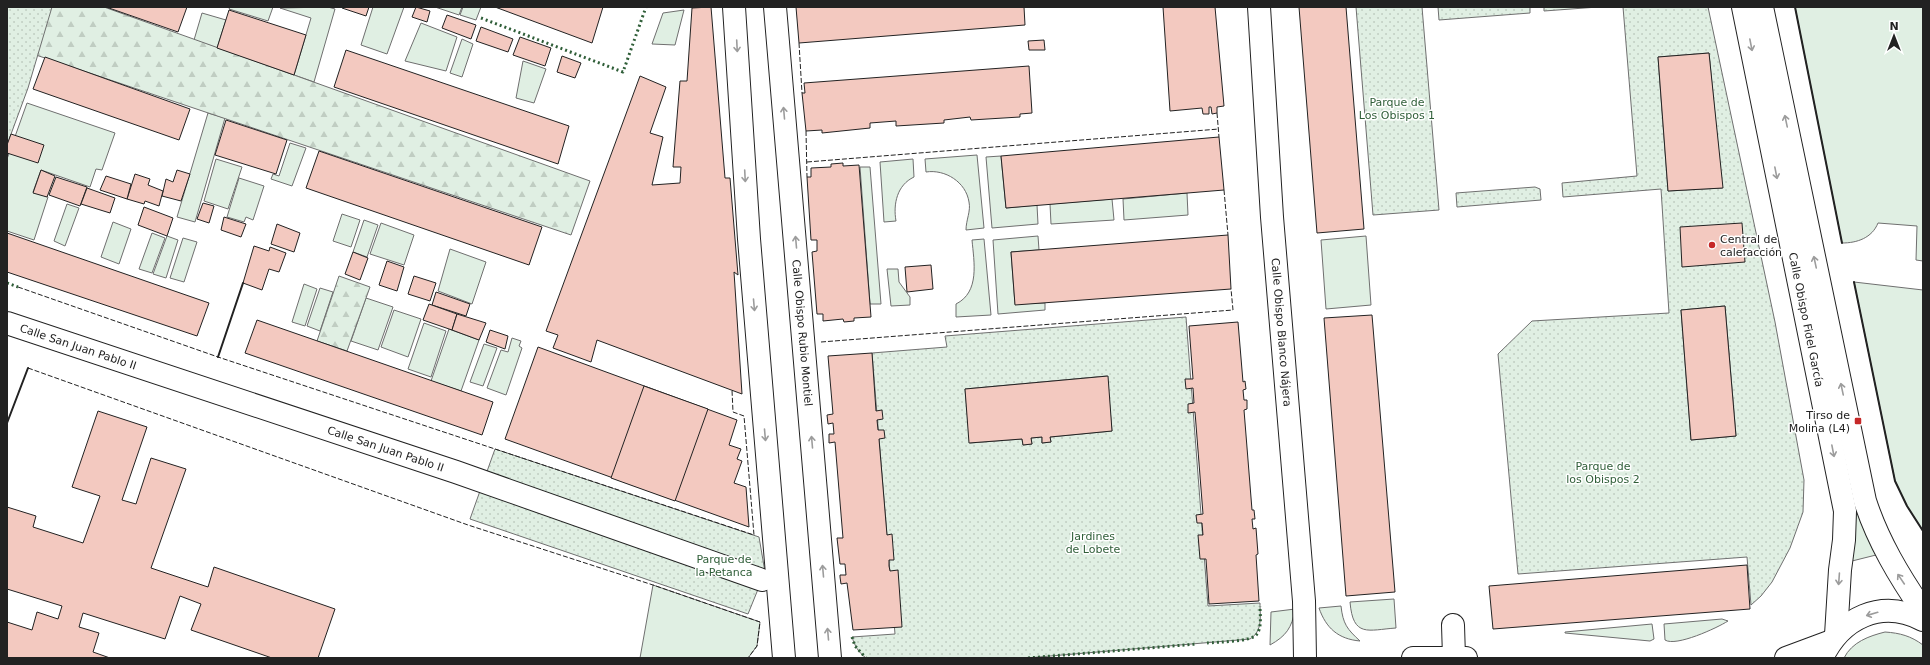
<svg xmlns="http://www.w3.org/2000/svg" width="1930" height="665" font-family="'DejaVu Sans',sans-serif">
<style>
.green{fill:#e0efe3;stroke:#6f6f6f}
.forest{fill:url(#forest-firs);stroke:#6f6f6f}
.park{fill:url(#park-dots);stroke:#6f6f6f;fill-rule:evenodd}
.building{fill:#f3c9c0;stroke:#222}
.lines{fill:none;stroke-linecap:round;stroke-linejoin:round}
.minor-casing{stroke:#222;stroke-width:24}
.major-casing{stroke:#222;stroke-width:24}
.minor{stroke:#fff;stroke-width:22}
.major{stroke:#fff;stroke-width:22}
.hedge{stroke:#2f5e38;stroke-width:3;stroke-dasharray:2 3;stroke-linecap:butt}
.fence{stroke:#222;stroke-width:1;stroke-dasharray:5 2;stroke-linecap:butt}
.wall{stroke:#222;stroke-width:2}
.oneway{stroke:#9c9c9c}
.poi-dot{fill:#c62828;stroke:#fff;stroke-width:1.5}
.labels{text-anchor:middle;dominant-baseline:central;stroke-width:3;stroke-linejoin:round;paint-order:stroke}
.park-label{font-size:11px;fill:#2f5e38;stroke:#fff}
.poi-label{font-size:11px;fill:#222;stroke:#fff;text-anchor:start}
.street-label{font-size:11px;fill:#222;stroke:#fff}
</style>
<defs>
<pattern id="forest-firs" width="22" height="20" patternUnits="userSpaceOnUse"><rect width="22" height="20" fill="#e0efe3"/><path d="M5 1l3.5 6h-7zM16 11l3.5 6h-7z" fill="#c0cdc2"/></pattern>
<pattern id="park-dots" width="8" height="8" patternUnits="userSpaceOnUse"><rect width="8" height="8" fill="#e0efe3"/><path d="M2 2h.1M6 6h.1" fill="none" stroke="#c0cdc2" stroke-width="1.8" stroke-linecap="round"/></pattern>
</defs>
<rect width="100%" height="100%" fill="#fff"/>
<g class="green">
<path d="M230 7H273L268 21 229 9Z"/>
<path d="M328 7 335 9 314 82 294 75 311 18 280 8Z"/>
<path d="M373 7H404L387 54 361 45Z"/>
<path d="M435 7H462L459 15Z"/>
<path d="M463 7H481L476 20 460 15Z"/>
<path d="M1795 7H1923V261L1916 260 1917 226 1878 223C1872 238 1857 243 1842 243Z"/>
<path d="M684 10 675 45 652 44 663 13Z"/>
<path d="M202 13 226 20 217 48 194 40Z"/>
<path d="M421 23 457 37 446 71 405 61Z"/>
<path d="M462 39 473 44 462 77 450 73Z"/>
<path d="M523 61 546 69 534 103 516 98Z"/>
<path d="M27 103 115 133 102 170 96 169 90 187 41 170 33 192 48 197 34 240 7 231V159Z"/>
<path d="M208 113 225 118 195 222 177 217Z"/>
<path d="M290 143 306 148 292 186 271 179 273 174 279 176Z"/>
<path d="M977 155 984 228 966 230C966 220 971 211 969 202 966 182 945 169 926 172L925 159Z"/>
<path d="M1001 156 1006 208 1037 205 1038 224 992 228 986 157Z"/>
<path d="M216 159 242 167 228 209 204 201Z"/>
<path d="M913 159 914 177C897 185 893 204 896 221L884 222 880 162Z"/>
<path d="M860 167H870L881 304H870Z"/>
<path d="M239 178 264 186 253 220 246 217 244 222 227 217Z"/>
<path d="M1187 193 1188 215 1124 220 1123 199Z"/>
<path d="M1112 199 1114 220 1051 224 1050 204Z"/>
<path d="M67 204 79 208 65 246 54 241Z"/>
<path d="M342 214 360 220 351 247 333 241Z"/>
<path d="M364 220 378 225 367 257 353 252Z"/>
<path d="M113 222 131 229 119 264 101 257Z"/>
<path d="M381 223 414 235 404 265 370 254Z"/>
<path d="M152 233 165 238 152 273 139 269Z"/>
<path d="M167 236 178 240 166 278 153 274Z"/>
<path d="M1038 236 1039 250 1011 252 1015 304 1045 303V310L998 314 993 240Z"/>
<path d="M1366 236 1371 305 1326 309 1321 240Z"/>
<path d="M183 238 197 242 184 282 170 278Z"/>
<path d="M984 239 991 315 956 317V304C980 292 974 262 972 240Z"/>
<path d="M450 249 486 262 472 304 438 291Z"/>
<path d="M887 269H898L899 282 910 297V305L891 306Z"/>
<path d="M1854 282 1923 290V531L1907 506 1895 481Z"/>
<path d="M304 284 317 289 305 326 292 322Z"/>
<path d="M320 288 333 292 320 331 307 326Z"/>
<path d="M366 298 393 307 378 350 351 341Z"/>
<path d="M394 310 421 319 408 357 381 347Z"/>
<path d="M424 323 446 331 431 377 408 369Z"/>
<path d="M449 329 479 340 461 391 431 381Z"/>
<path d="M512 338 521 341 519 346 522 348 506 395 487 388 501 350 508 352Z"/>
<path d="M484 344 497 348 483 386 470 382Z"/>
<path d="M1856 501 1876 555 1852 561Z"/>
<path d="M653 585 760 622 757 646 748 658H640Z"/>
<path d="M1394 599 1396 628C1368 630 1353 638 1350 602Z"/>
<path d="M1341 606C1343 624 1347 629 1360 641 1338 639 1326 628 1319 608Z"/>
<path d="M1295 609C1292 628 1286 636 1270 645L1271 612Z"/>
<path d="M1722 619 1728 621C1717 628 1676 647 1665 640L1664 624Z"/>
<path d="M1652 624 1654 639 1650 641 1565 633V632Z"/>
<path d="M1885 632C1900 633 1911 636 1923 645V658H1844C1852 642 1869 636 1885 632Z"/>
</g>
<g class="forest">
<path d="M7 7H104L590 181 571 235 30 53Z"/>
<path d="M339 276 370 287 347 351 317 341Z"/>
</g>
<g class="park">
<path d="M7 7H52L28 88 7 145Z"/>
<path d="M1356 7H1422L1439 210 1373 215Z"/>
<path d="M1438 7H1530V13L1439 20Z"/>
<path d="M1544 7H1598L1544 11Z"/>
<path d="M1623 7H1708L1775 322 1804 480 1803 512 1790 548 1772 582 1761 596 1751 605 1747 557 1518 574 1498 354 1532 321 1669 313 1661 189 1563 197 1562 183 1637 176ZM1709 53 1722 188 1668 191 1658 57ZM1725 306 1736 436 1691 440 1681 310Z"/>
<path d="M1535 187 1540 189 1541 200 1457 207 1456 193Z"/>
<path d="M1186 317 1208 606 1260 603C1260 616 1263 631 1250 639L1027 658H866C858 652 855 646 852 637L895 634 872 353 947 347 945 336ZM1107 376 1112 431 1050 437 1051 442 1042 443V437L1031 438 1032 444 1023 445 1022 439 970 443 965 389Z"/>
<path d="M495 449 759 537 765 572 748 614 470 519Z"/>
</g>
<g class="building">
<path d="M106 7H187L178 32Z"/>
<path d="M342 7H369L366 16 342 8Z"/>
<path d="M416 7 430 11 427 22 412 17Z"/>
<path d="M495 7H603L592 43Z"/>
<path d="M711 7 725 178H730L738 275 734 272 742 394 597 340 591 362 553 348 558 335 546 331 640 76 666 87 650 133 663 137 652 185 680 183 681 167H673L680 81H687L692 8Z"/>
<path d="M796 7H1024L1025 25 799 43Z"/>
<path d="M1163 7H1215L1224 106 1217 107V113L1212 114 1211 107H1209V114H1203L1202 108 1170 111Z"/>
<path d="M1299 7H1346L1364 229 1317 233Z"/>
<path d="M229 10 306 35 294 75 217 48Z"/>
<path d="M447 15 476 25 471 39 442 28Z"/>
<path d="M481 27 513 39 508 52 476 41Z"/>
<path d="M520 37 551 48 545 66 513 55Z"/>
<path d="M1044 40 1045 50H1029L1028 41Z"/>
<path d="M346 50 569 126 558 164 334 87Z"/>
<path d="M1709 53 1723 188 1668 191 1658 57Z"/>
<path d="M562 56 581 63 575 78 557 72Z"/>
<path d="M45 57 190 109 179 140 33 89Z"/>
<path d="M1029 66 1032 113 1020 114V117L971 120 970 117 944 120V123L896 126V121L870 123V128L822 133V130L806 131 802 93H805L804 83Z"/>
<path d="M226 120 287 140 276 174 215 155Z"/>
<path d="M11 134 44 145 38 163 7 153V145Z"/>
<path d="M1219 137 1224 190 1006 208 1001 156Z"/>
<path d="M319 151 542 227 529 265 306 188Z"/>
<path d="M843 163V166L859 165 871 317 854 318V321L844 322 843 319 823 321V314H817L812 252 817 251V240H811L807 177H811V168L831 167V164Z"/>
<path d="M41 170 55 176 47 197 33 193Z"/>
<path d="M177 170 190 174 181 201 162 196 166 179 173 182Z"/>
<path d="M135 174 150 179 148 185 163 191 159 206 145 201 144 204 127 199Z"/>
<path d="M106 176 131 184 127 199 100 190Z"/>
<path d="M56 177 87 187 80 206 49 195Z"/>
<path d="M87 188 115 198 110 213 81 204Z"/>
<path d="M203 203 214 206 209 223 197 219Z"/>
<path d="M144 207 173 218 167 236 138 225Z"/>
<path d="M224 217 246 224 241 237 221 230Z"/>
<path d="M1742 223 1745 262 1682 267 1680 227Z"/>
<path d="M277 224 300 233 294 252 271 244Z"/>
<path d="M7 233 209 303 197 336 7 272Z"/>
<path d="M1228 235 1231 289 1015 305 1011 252Z"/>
<path d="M254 246 269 251 270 247 286 253 279 272 269 269 262 290 243 283Z"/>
<path d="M353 252 368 258 360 280 345 274Z"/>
<path d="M387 261 404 267 397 291 379 285Z"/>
<path d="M931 265 933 289 907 292 905 267Z"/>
<path d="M414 276 436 283 430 301 408 294Z"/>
<path d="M436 292 470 304 466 316 432 305Z"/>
<path d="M429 304 457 314 452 330 423 320Z"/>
<path d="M1725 306 1736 436 1691 440 1681 310Z"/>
<path d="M457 314 486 323 479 340 452 330Z"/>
<path d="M1372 315 1395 592 1346 596 1324 318Z"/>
<path d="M257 320 493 402 482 435 245 353Z"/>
<path d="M1238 322 1243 382 1245 381 1246 389 1243 390 1244 400H1247V409L1244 410 1252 510H1254L1255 519H1252L1253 529 1256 528 1258 554 1256 555 1259 601 1209 604 1206 559H1200L1198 535H1203L1202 523H1197L1196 515 1203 514 1195 412 1188 413V404L1194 403 1193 388 1186 389 1185 379H1193L1189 326Z"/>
<path d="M490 330 508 336 505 349 486 342Z"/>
<path d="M538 347 737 420 729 445 741 449 737 459 742 461 734 483 746 487 749 527 505 439Z"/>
<path d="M872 353 876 411 882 410 883 419 877 420 878 430H884L885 438 879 439 887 535 892 534 894 560H889V566L890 571 898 570 902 627 853 630 847 583 841 584 840 577V575H846L845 564H840L837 538H843L835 442 829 443V434H834L833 423 828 424 827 415 833 414 828 356Z"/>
<path d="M1108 376 1112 431 1050 437 1051 442 1042 443V437L1031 438 1032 444 1023 445 1022 439 969 443 965 389Z"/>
<path d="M644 386 708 409 675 501 611 478Z"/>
<path d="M98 411 147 427 122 500 136 504 151 458 186 469 151 568 208 587 214 567 335 609 318 658H272L191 630 201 604 180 596 165 639 83 613 79 627 99 633 93 652 110 658H7V622L32 630 37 612 58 619 62 606 7 589V507L36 516 33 527 83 543 100 496 72 487Z"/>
<path d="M1747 565 1750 609 1493 629 1489 586Z"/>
</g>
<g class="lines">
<g class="minor-casing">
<g id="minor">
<path d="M734 7 749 239 784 658"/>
<path id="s1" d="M775 7 830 658"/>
<path id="s2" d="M1259 7 1272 217 1304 601 1305 658"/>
<path id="s3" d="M7 323 456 472 762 580"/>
<path d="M1453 625 1454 657"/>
<path d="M1413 658H1466"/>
</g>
</g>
<g class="major-casing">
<g id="major">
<path id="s4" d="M1743 7 1845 511 1844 540 1840 570 1836 635"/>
<path d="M1762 7 1865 501C1878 541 1899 576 1923 611"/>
<path d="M1786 658 1829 642"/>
<path d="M1822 658C1841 618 1881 598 1923 620"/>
</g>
</g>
<use href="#minor" class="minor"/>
<use href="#major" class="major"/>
<g class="hedge">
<path d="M481 18 623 72 646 7"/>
<path d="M7 283 18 287"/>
<path d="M852 637 855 646 866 658"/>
<path d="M1207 643C1217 642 1252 642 1257 634 1262 627 1260 614 1260 606"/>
<path d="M1028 658 1197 644"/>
</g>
<g class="fence">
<path d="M799 43 802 93"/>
<path d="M1217 113 1219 137"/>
<path d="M806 131 807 177"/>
<path d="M807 162 1219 129"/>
<path d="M1224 190 1228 235"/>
<path d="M18 287 218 357 754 535 744 416 733 412 732 390"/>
<path d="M821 342 1233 310 1231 289"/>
<path d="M28 368 468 525 653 585 760 622 757 646 748 658"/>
</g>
<g class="wall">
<path d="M1795 7 1842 243"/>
<path d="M1854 282 1895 481 1907 506 1923 531"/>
<path d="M218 357 243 283"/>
<path d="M7 423 28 368"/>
</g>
</g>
<defs><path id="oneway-shaft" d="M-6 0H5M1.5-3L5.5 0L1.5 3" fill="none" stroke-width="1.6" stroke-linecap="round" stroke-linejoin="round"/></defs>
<g class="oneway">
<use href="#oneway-shaft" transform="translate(1751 45) rotate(79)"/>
<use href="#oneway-shaft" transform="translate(737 46) rotate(87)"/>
<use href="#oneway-shaft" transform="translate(784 113) rotate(-95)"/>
<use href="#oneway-shaft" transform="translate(1786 121) rotate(-102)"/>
<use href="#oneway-shaft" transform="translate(1776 173) rotate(79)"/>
<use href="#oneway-shaft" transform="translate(745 176) rotate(87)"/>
<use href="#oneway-shaft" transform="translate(796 242) rotate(-95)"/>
<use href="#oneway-shaft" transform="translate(1815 262) rotate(-102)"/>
<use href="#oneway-shaft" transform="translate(754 305) rotate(85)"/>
<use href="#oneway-shaft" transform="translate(1842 389) rotate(-102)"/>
<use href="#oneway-shaft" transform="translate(765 435) rotate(85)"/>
<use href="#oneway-shaft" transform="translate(812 442) rotate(-95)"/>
<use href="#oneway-shaft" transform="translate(1833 451) rotate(79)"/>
<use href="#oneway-shaft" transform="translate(823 571) rotate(-95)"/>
<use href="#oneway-shaft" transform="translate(1839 579) rotate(94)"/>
<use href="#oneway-shaft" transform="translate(1901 579) rotate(-124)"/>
<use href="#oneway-shaft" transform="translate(1872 614) rotate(164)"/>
<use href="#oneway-shaft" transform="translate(828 634) rotate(-95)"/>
</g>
<g class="poi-dot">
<circle cx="1712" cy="245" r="4"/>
<rect x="1854" y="417" width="8" height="8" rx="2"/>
</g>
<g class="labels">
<g class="park-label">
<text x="1397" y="102">Parque de<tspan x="1397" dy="13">Los Obispos 1</tspan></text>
<text x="1603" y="466">Parque de<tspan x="1603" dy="13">los Obispos 2</tspan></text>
<text x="1093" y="536">Jardines<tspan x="1093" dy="13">de Lobete</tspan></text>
<text x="724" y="559">Parque de<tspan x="724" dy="13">la Petanca</tspan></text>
</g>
<g class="poi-label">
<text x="1720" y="239">Central de<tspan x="1720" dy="13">calefacción</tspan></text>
<text x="1850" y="415" text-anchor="end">Tirso de<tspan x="1850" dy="13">Molina (L4)</tspan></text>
</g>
<g class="street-label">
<text stroke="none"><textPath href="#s4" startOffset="319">Calle Obispo Fidel García</textPath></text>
<text stroke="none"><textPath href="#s1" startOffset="327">Calle Obispo Rubio Montiel</textPath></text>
<text stroke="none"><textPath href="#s2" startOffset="326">Calle Obispo Blanco Nájera</textPath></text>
<text stroke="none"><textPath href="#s3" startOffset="75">Calle San Juan Pablo II</textPath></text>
<text stroke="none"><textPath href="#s3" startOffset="399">Calle San Juan Pablo II</textPath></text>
</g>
</g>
<rect width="1930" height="665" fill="none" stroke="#222222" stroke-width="16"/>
<g transform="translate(1894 36)" stroke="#ffffff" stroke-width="3" paint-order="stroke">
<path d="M0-3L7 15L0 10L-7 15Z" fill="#222222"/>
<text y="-6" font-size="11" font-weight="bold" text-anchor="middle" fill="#222222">N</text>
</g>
</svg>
